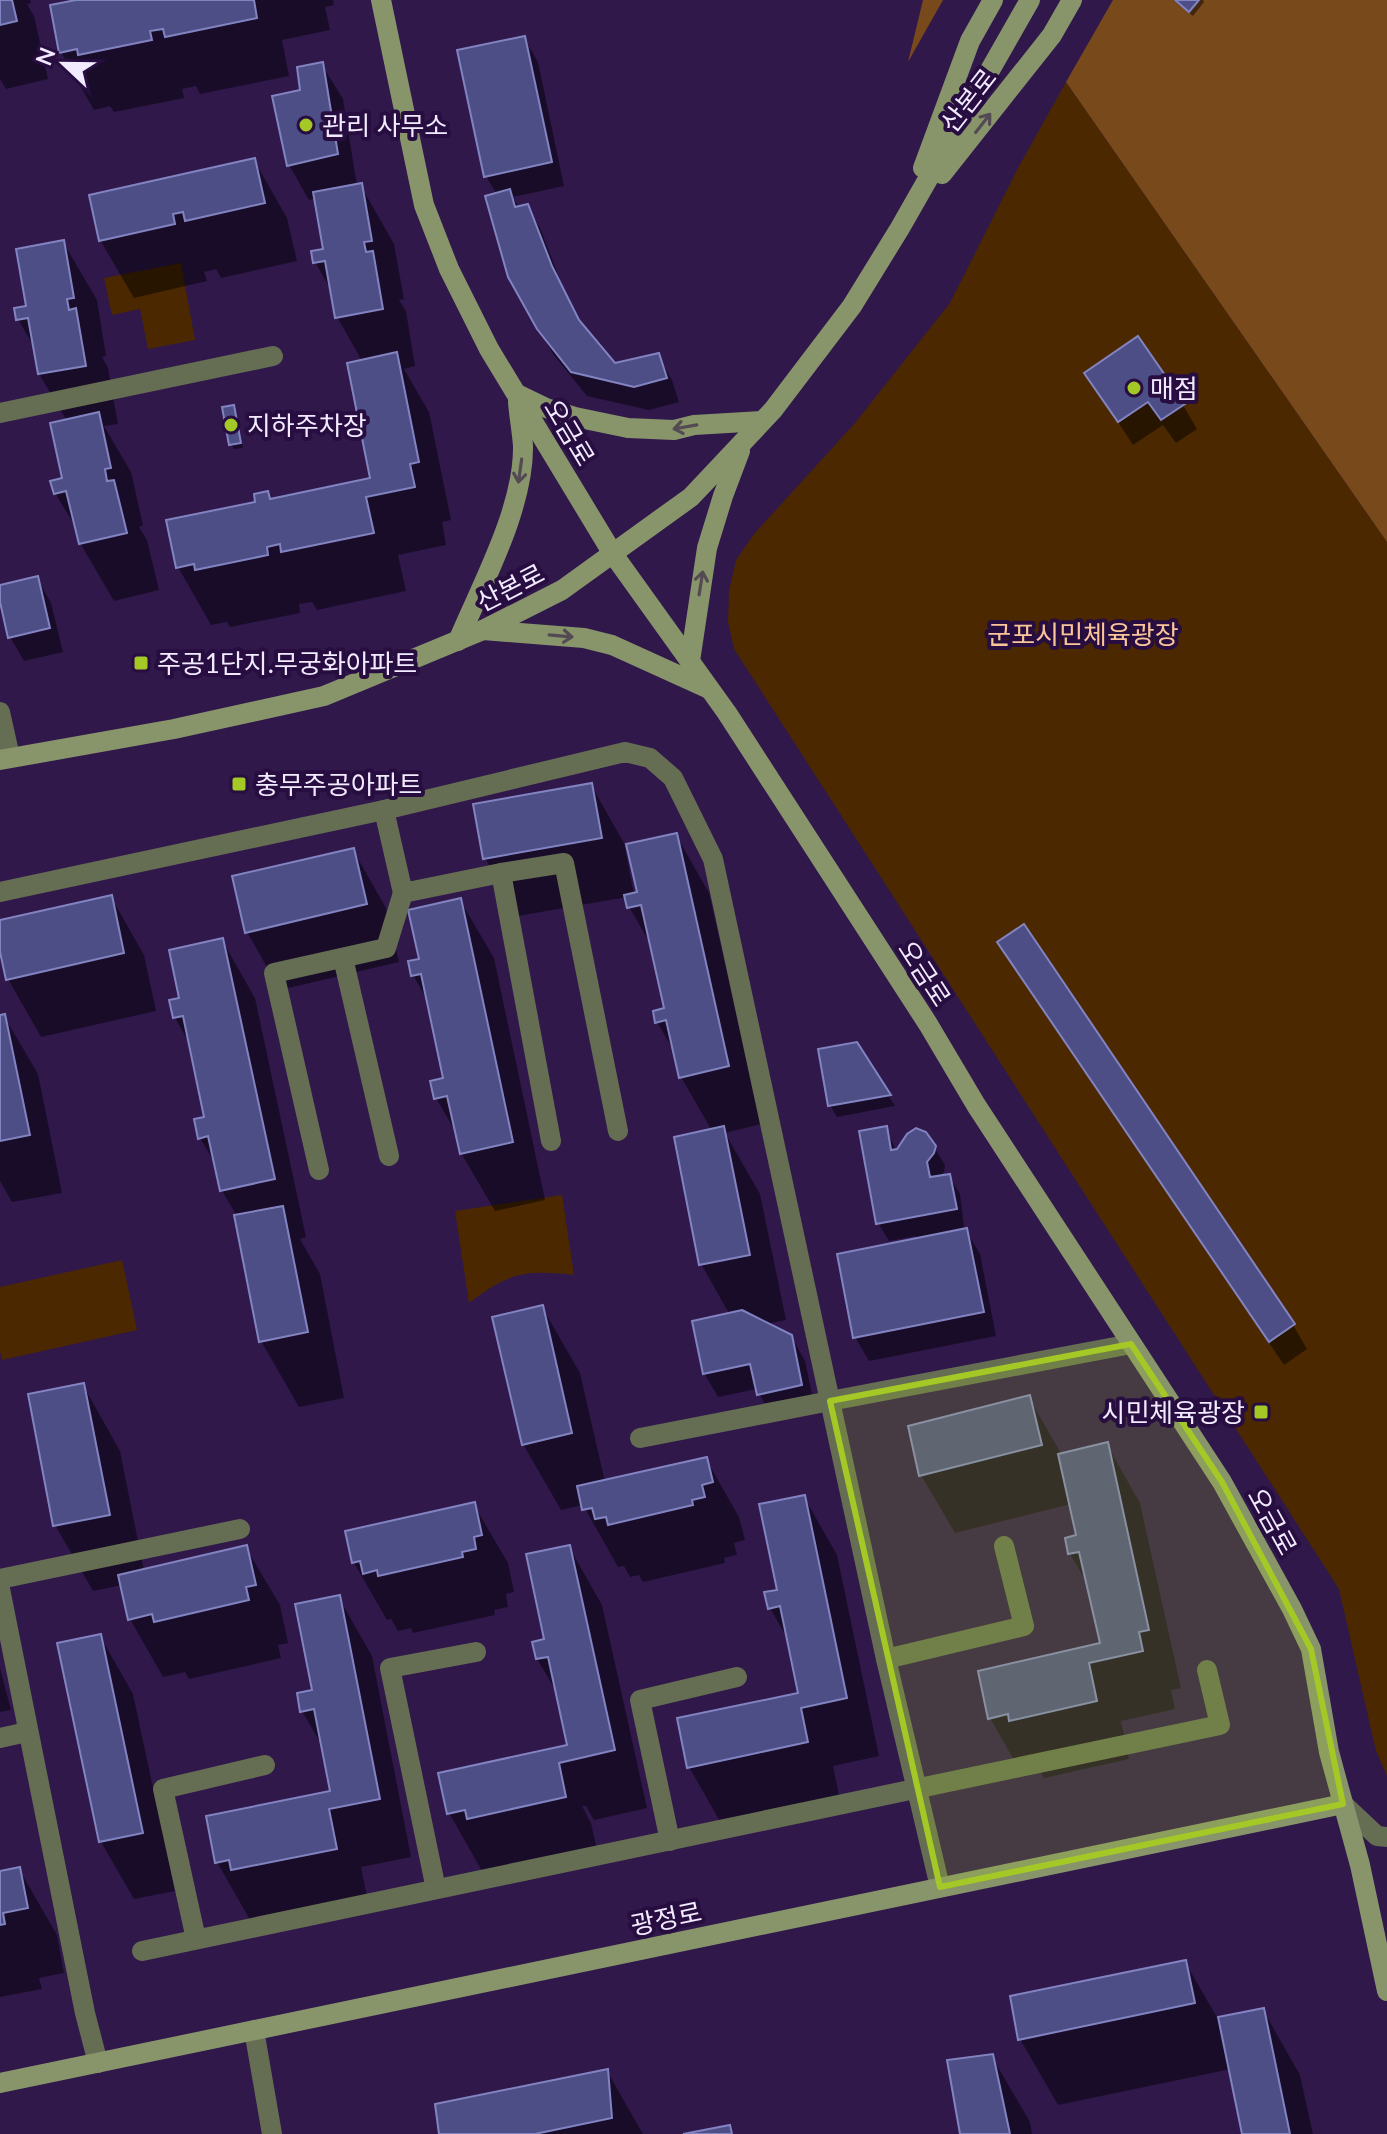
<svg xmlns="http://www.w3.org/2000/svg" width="1387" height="2134" font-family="Lato,'Noto Sans KR',sans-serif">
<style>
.green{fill:#4c2800}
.forest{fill:#784a1b}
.shadow{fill:#0007}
.building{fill:#4e4e86;stroke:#8283c1;stroke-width:2}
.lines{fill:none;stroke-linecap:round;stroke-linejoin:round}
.street{stroke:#656d53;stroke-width:20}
.secondary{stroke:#88956b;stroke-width:20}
.oneway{stroke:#534a53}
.marked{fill:#a4c825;fill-opacity:0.2;stroke:#a4c825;stroke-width:6;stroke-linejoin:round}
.poi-dot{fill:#a4c825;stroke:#270d40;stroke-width:3}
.labels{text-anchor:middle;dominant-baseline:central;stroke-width:8;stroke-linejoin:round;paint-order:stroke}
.street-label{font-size:26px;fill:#f2ebff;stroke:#270d40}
.poi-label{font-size:26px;fill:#f2ebff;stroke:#270d40;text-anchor:start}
.park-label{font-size:26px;fill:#fac699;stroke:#270d40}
</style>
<rect width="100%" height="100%" fill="#30184b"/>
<g class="green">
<path d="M1066 82 1387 542V1776L1376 1751 1339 1589 734 649 728 622 729 591 736 560 754 534 855 423 950 303 1018 168Z"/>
<path d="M181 263 195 340 148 349 140 309 112 315 104 278Z"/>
<path d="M562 1195 574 1275C525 1269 508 1273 469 1303L455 1211Z"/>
<path d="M122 1260 137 1330 2 1360 0 1352V1287Z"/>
</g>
<g class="forest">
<path d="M923 0H943L908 62Z"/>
<path d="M1113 0H1387V542L1066 82Z"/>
</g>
<g class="shadow">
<path d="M0 0H30L31 3 27 4 34 16 48 79 6 89 0 79Z"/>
<path d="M86 0H333L334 5 325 7 330 30 282 40 289 76 200 94 196 86 182 89 184 98 114 112 110 106 94 110 61 52Z"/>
<path d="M1173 0H1203L1204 2 1193 16Z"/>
<path d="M524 38 538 62 564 186 513 197 519 208 527 206 541 230 565 293 582 326 615 365 658 356 672 380 679 402 649 410 587 396 553 354 538 328 497 195 486 176Z"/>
<path d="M322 65 343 99 357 186H361L394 244 404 299 399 300 406 311 415 366 404 369 429 412 451 520 442 522 446 545 398 555 406 591 317 610 312 602 299 604 300 613 230 627 227 622 211 625 178 567 258 503 267 493 272 501 372 480 362 361 337 317 332 292 315 262 325 250 316 198 309 200 289 165 302 92Z"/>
<path d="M254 160 287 218 297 261 221 278 216 269 204 272 207 281 134 298 100 240Z"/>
<path d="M63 242 97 300 106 356 102 357 108 368 118 424 104 426 131 472 143 525 139 527 147 540 159 590 114 601 80 543 78 531 55 493 64 480 67 421 39 374 35 349 18 319 28 307Z"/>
<path d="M1087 374 1183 405 1197 429 1176 443 1163 425 1133 445Z"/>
<path d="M233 408 236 413 243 448 234 449 231 444Z"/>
<path d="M37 578 51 603 63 652 24 661 10 637 0 587Z"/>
<path d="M591 785 624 843 634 895 640 894 676 835 709 893 761 1124 725 1133 760 1194 786 1320 766 1324 791 1336 805 1361 815 1409 772 1418 757 1389 718 1397 704 1373 730 1315 701 1264 711 1129 681 1077 676 1055 657 1022 667 1010 653 948 629 907 627 897 518 916 485 858Z"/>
<path d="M353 850 386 908 399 962 280 990 247 932Z"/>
<path d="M111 897 144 955 156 1011 41 1037 8 979 0 943V922Z"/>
<path d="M460 900 494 958 545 1200 495 1211 461 1153 458 1136 436 1098 446 1080 429 1003 413 975Z"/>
<path d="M222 940 255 998 306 1237 300 1239 320 1274 344 1398 299 1407 261 1341 237 1216 222 1191 217 1167 200 1138 206 1118 191 1046 175 1018 181 999Z"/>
<path d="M1014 967 1293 1325 1307 1349 1284 1365Z"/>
<path d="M4 1016 38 1074 62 1193 12 1202 0 1181V1017Z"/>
<path d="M856 1044 895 1106 837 1117 830 1105Z"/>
<path d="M886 1129 897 1152 934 1147 945 1165 944 1172 939 1178 949 1176 960 1194 964 1227 980 1254 996 1336 869 1361 855 1337 916 1240V1236L889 1241 878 1223Z"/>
<path d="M542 1307 580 1373 605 1482 706 1459 739 1517 745 1540 734 1543 737 1555 724 1558 725 1563 643 1582 639 1575 630 1577 624 1566 618 1567 583 1505 561 1510 523 1444Z"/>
<path d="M83 1385 120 1451 144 1571 246 1548 280 1605 288 1643 278 1645 281 1658 189 1679 185 1672 163 1677 130 1619 122 1585 93 1591 55 1525Z"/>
<path d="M1029 1398 1062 1455 1107 1445 1140 1503 1181 1688 1171 1690 1175 1709 1121 1721 1129 1759 1044 1778 1041 1772 1023 1776 990 1718 1102 1645 1089 1586 1070 1554 1067 1539 1078 1537 1071 1504 955 1533 921 1475Z"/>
<path d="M804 1497 837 1555 879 1756 833 1766 840 1800 722 1825 689 1767 801 1694 790 1643 770 1608 780 1591Z"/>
<path d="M474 1505 508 1563 514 1592 506 1594 508 1607 494 1610 495 1615 413 1633 411 1628 398 1631 391 1619 387 1620 354 1563Z"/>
<path d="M569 1547 602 1605 647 1808 594 1820 586 1806H582L591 1823 598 1854 482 1871 449 1813 570 1746 559 1696 537 1659 547 1641Z"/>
<path d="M339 1598 372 1656 411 1857 361 1867 369 1906 250 1920 217 1862 332 1792 324 1749 302 1711 315 1691Z"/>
<path d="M100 1636 133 1694 175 1891 134 1899 101 1842 59 1645Z"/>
<path d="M0 1668 11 1710 0 1712Z"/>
<path d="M19 1869 57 1935 64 1973 39 1978 42 1989 0 1997V1873Z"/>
<path d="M1185 1962 1218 2019 1263 2010 1300 2075 1313 2134H1244L1231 2069 1058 2105 1020 2039Z"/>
<path d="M992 2057 1030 2122 1032 2134H962Z"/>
<path d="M607 2071 643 2134H441Z"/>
</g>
<g class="building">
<path d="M0 0H12L17 21 0 25Z"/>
<path d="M76 0H254L257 18 165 37 163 29 150 31 152 40 78 55 77 49 59 53 50 5Z"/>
<path d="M1175 0H1199L1189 12Z"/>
<path d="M525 36 552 162 484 177 457 50Z"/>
<path d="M323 62 338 154 287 166 272 96 300 90 297 67Z"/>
<path d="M255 158 265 203 185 221 183 212 173 214 175 224 99 241 89 195Z"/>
<path d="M362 183 372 241 364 242 366 252 373 251 383 309 335 318 325 261 313 263 311 251 323 249 313 192Z"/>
<path d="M510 189 515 207 528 204 552 266 579 320 615 363 659 353 667 378 634 387 571 372 537 329 508 277 485 196Z"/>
<path d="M64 240 74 298 67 299 69 310 76 308 86 366 38 374 28 318 16 320 14 308 26 306 16 249Z"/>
<path d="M1138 336 1185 404 1161 420 1148 402 1118 422 1084 373Z"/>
<path d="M397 352 419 462 410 464 415 487 366 497 374 533 281 552 280 544 267 547 268 555 195 570 194 564 176 568 166 520 255 502 254 494 268 491 270 499 370 478 347 363Z"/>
<path d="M234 405 241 443 229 445 222 407Z"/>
<path d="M99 412 111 468 105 469 107 481 114 480 127 533 79 544 66 491 54 494 50 481 62 478 50 423Z"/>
<path d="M38 576 50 628 8 638 0 602V585Z"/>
<path d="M592 783 602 838 483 859 473 804Z"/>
<path d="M677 833 729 1066 679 1078 666 1020 655 1023 653 1011 664 1008 641 905 627 908 624 895 637 892 626 844Z"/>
<path d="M354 848 367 904 245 933 232 876Z"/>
<path d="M112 895 124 953 6 980 0 952V920Z"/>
<path d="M461 898 513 1142 460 1154 447 1096 434 1099 430 1081 443 1078 421 974 411 976 408 961 419 959 408 910Z"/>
<path d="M1024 924 1295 1324 1269 1342 997 942Z"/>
<path d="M223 938 275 1179 220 1191 208 1136 198 1139 194 1119 204 1117 183 1016 173 1018 169 1000 179 998 169 950Z"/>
<path d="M5 1014 30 1135 0 1141V1015Z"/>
<path d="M857 1042 891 1095 828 1106 818 1049Z"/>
<path d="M724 1126 750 1255 699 1265 674 1137Z"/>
<path d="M887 1126 891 1150 897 1149 907 1134 916 1128 926 1132 936 1146 934 1153 927 1162 930 1177 950 1174 957 1209 876 1224 859 1131Z"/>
<path d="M283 1206 308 1332 259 1342 234 1215Z"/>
<path d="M967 1228 984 1312 853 1338 837 1254Z"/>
<path d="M543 1305 572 1433 522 1445 492 1317Z"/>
<path d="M742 1310 792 1335 802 1385 757 1395 750 1364 703 1374 692 1321Z"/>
<path d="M84 1383 110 1515 53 1526 28 1394Z"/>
<path d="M1030 1395 1042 1445 919 1476 908 1426Z"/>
<path d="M1108 1442 1149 1630 1139 1632 1143 1651 1089 1663 1097 1701 1009 1721 1008 1714 988 1719 978 1671 1100 1643 1079 1552 1068 1554 1065 1538 1076 1535 1058 1454Z"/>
<path d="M707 1457 713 1482 702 1485 705 1497 692 1500 693 1505 608 1525 606 1517 595 1519 592 1508 582 1510 577 1486Z"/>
<path d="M805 1495 847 1698 801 1708 808 1742 687 1768 677 1718 798 1693 780 1606 768 1609 764 1592 777 1590 759 1504Z"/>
<path d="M475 1502 482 1535 474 1537 476 1549 462 1552 463 1557 378 1576 377 1570 363 1574 360 1561 352 1563 345 1531Z"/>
<path d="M247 1545 256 1585 246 1587 249 1600 154 1622 152 1614 128 1620 118 1575Z"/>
<path d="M570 1545 615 1750 559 1763 566 1797 467 1819 465 1810 447 1814 438 1773 567 1745 548 1657 536 1659 532 1642 544 1639 526 1554Z"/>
<path d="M340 1595 380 1799 329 1809 337 1849 231 1870 229 1860 215 1863 206 1816 330 1791 314 1709 300 1712 297 1693 312 1690 295 1604Z"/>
<path d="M101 1634 143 1833 99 1842 57 1643Z"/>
<path d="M20 1867 28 1908 3 1913 5 1924 0 1925V1871Z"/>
<path d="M1186 1960 1195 2003 1018 2040 1010 1996Z"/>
<path d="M1264 2008 1290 2134H1242L1218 2017Z"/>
<path d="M993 2054 1010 2134H960L947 2060Z"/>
<path d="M608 2069 612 2118 535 2134H439L435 2104Z"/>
<path d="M730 2125 732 2134H683Z"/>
</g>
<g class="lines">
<g class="street">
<path d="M0 413 273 356"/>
<path d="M0 712 10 757"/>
<path d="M384 810 403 893 501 873 564 863 618 1131"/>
<path d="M501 873 551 1141"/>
<path d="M0 892 384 810 625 752 650 758 673 778 713 859 830 1401 640 1438"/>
<path d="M343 958 389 1156"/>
<path d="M319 1170 274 973 386 948 403 893"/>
<path d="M0 1579 240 1529"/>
<path d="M0 1589 85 2013 98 2063"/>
<path d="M886 1659 1024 1626 1004 1546"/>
<path d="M0 1738 27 1732"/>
<path d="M1343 1804 1377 1836 1387 1837"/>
<path d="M670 1841 640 1700 737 1677"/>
<path d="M940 1887 886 1659 830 1401 1131 1344"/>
<path d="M436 1889 390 1668 476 1652"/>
<path d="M196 1939 163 1789 265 1765"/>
<path d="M142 1951 1220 1725 1207 1670"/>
<path d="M254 2030 272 2134"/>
</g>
<g class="secondary">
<path d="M381 0 424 205 449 269 489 349 613 554 727 713 928 1024 976 1105 1222 1482 1292 1609 1311 1649 1329 1752 1360 1865 1387 1991"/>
<path d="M923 168 970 41 993 0"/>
<path d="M942 174 1052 35 1072 0"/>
<path d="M517 394 546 408 575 417 628 428 674 430 694 425 762 421"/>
<path d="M483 630 584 638 612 645 709 689"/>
<path d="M458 641C482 584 524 508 523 446 522 431 519 416 518 402"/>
<path d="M690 661 707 548 723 496 740 451"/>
<path d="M0 760 174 729 324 696 483 630 562 590 691 497 773 410 852 306 900 228 1030 0"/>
<path d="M0 2083 1343 1804"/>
</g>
</g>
<defs><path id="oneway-shaft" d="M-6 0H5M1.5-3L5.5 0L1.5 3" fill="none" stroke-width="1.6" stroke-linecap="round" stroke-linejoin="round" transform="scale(2)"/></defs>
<g class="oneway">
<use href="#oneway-shaft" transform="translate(983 123) rotate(-52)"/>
<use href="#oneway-shaft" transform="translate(685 427) rotate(170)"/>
<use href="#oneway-shaft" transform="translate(520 471) rotate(98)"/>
<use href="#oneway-shaft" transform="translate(701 583) rotate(-81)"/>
<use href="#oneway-shaft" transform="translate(561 636) rotate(5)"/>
</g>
<path class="marked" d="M1131 1344 1222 1482 1311 1649 1343 1804 940 1887 830 1401Z"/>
<g class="poi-dot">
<circle cx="306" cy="125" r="8"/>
<circle cx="1134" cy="388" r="8"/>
<circle cx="231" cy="425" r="8"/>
<rect x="133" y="655" width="16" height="16" rx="4"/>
<rect x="231" y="776" width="16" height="16" rx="4"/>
<rect x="1253" y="1404" width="16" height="16" rx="4"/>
</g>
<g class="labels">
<g class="street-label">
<text transform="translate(968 100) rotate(-52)">산본로</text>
<text transform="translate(570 432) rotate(59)">오금로</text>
<text transform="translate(510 587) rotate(-27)">산본로</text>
<text transform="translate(925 973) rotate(57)">오금로</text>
<text transform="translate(1273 1521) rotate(61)">오금로</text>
<text transform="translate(666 1918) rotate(-12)">광정로</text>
</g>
<g class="poi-label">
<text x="322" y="125">관리 사무소</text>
<text x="1150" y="388">매점</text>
<text x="247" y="425">지하주차장</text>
<text x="157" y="663">주공1단지.무궁화아파트</text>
<text x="255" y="784">충무주공아파트</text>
<text x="1245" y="1412" text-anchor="end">시민체육광장</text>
</g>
<g class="park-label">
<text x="1083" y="634">군포시민체육광장</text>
</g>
</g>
<g transform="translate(64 64) rotate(292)" stroke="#270d40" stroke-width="6" paint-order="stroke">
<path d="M0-6L14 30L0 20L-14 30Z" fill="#f2ebff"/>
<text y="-12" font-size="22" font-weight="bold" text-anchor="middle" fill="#f2ebff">N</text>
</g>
</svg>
